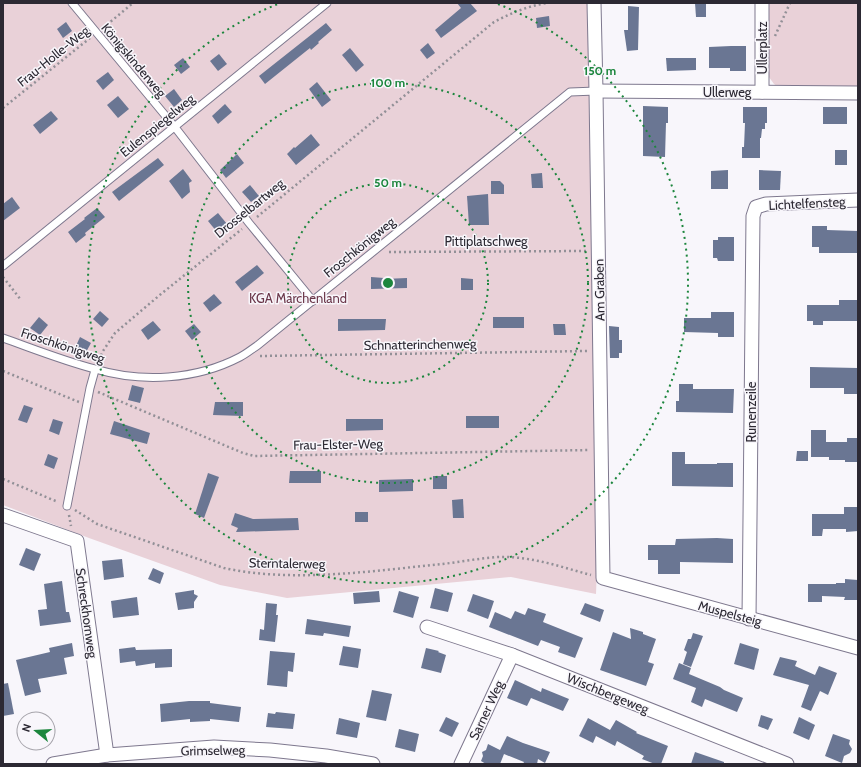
<svg xmlns="http://www.w3.org/2000/svg" width="861" height="767" font-family="Cabin,sans-serif">
<style>
.green{fill:#e9d1d8}
.building{fill:#6a7693}
.lines{fill:none;stroke-linecap:round;stroke-linejoin:round}
.lane-casing{stroke:#7e788e;stroke-width:9}
.street-casing{stroke:#7e788e;stroke-width:15}
.path{stroke:#929097;stroke-width:2.5;stroke-dasharray:2 3;stroke-linecap:butt}
.lane{stroke:#fff;stroke-width:7}
.street{stroke:#fff;stroke-width:13}
.ring{fill:none;stroke:#1c863d;stroke-width:2;stroke-dasharray:2 4}
.labels{text-anchor:middle;dominant-baseline:central;stroke-width:3;stroke-linejoin:round;paint-order:stroke}
.street-label{font-size:13px;fill:#2c2933;stroke:#f8f6fb}
.park-label{font-size:13px;fill:#6b374a;stroke:#f8f6fb}
.centre{fill:#1c863d;stroke:#f8f6fb;stroke-width:2}
.ring-label{font-size:12px;text-anchor:middle;font-weight:bold;fill:#1c863d;stroke:#f8f6fb;stroke-width:3;stroke-linejoin:round;paint-order:stroke}
</style>
<rect width="100%" height="100%" fill="#f8f6fb"/>
<g class="green">
<path d="M3 3H588L597 566 596 594 511 577 287 598 220 585 89 538 3 505Z"/>
<path d="M765 3H858V88H780L774 84 766 73Z"/>
</g>
<g class="building">
<path d="M457 3H470L477 11 441 38 435 30 461 8Z"/>
<path d="M695 3H706V17H696Z"/>
<path d="M628 6 639 7 638 50 627 51 624 30H628Z"/>
<path d="M549 16 550 26 537 28 536 18Z"/>
<path d="M66 22 72 31 63 38 57 29Z"/>
<path d="M326 23 332 30 318 42 319 43 311 50 310 48 265 84 259 76Z"/>
<path d="M428 43 435 53 427 59 420 50Z"/>
<path d="M731 46H746V71H730V68H709V47Z"/>
<path d="M350 48 364 65 356 72 342 55Z"/>
<path d="M219 54 227 64 218 71 210 61Z"/>
<path d="M183 58 190 67 181 74 174 65Z"/>
<path d="M666 58H696V70L667 71Z"/>
<path d="M108 72 114 80 103 90 96 81Z"/>
<path d="M317 82 331 100 322 107 309 89Z"/>
<path d="M174 89 182 100 174 107 165 96Z"/>
<path d="M118 96 129 109 118 118 107 105Z"/>
<path d="M225 104 232 112 218 124 212 116Z"/>
<path d="M643 106 668 107V123H666L665 157 643 156Z"/>
<path d="M743 107H767V123H765V129H762L761 138H760V158H742V147H744L745 123H743Z"/>
<rect x="823" y="107" width="24" height="17"/>
<path d="M51 111 58 119 40 134 33 125Z"/>
<path d="M311 134 320 145 296 165 287 154 294 147 295 148Z"/>
<rect x="835" y="150" width="12" height="15"/>
<path d="M237 154 244 163 226 178 220 170Z"/>
<path d="M158 158 164 165 119 201 112 192Z"/>
<path d="M183 169 192 181 189 183 190 192 182 199 169 181Z"/>
<path d="M728 170V189H711V171Z"/>
<path d="M759 170 781 171 780 190H759Z"/>
<path d="M542 173 543 188H532L531 174Z"/>
<path d="M491 181H500L504 185V194H491Z"/>
<path d="M250 185 259 196 251 202 242 192Z"/>
<path d="M488 194 489 225H469L467 196Z"/>
<path d="M12 197 20 208 3 221V204Z"/>
<path d="M97 208 105 217 85 233 86 235 76 243 68 232 85 219 84 218Z"/>
<path d="M218 213 227 224 217 232 208 221Z"/>
<path d="M812 226H827V230L858 231V253H819V247H812Z"/>
<path d="M718 237H734V261H718L717 258H713V240H718Z"/>
<path d="M257 265 264 273 242 291 235 282Z"/>
<path d="M371 277 384 278V279L407 278V288L371 289Z"/>
<path d="M461 278 473 279V290H461Z"/>
<path d="M214 294 222 303 210 312 203 303Z"/>
<path d="M839 300H858V321H823V325H813V321H807V305H839Z"/>
<path d="M100 311 109 319 102 327 93 319Z"/>
<path d="M711 312H734V337H718V333L684 332V318H711Z"/>
<path d="M39 317 48 325 40 335 30 328Z"/>
<rect x="493" y="317" width="31" height="11"/>
<path d="M338 319H386L385 330 338 331Z"/>
<path d="M153 321 161 330 148 340 141 330Z"/>
<path d="M194 324 201 332 192 340 185 331Z"/>
<path d="M553 324H565L566 335H554Z"/>
<path d="M609 326 619 327V340H622V353H619V358H610Z"/>
<path d="M80 337 91 343 85 354 75 348Z"/>
<path d="M810 367 858 368V394H844V388H810Z"/>
<path d="M679 384H693V389H734L733 413 676 412V401H679Z"/>
<path d="M132 385 144 388 140 403 128 400Z"/>
<path d="M215 402H243V416L213 415Z"/>
<path d="M24 405 33 408 27 423 18 420Z"/>
<rect x="466" y="416" width="33" height="12"/>
<path d="M53 419 63 422 59 435 49 431Z"/>
<path d="M346 419H383V430L346 431Z"/>
<path d="M114 421 150 433 147 444 110 434Z"/>
<path d="M811 430H826V442H847V438H858V462H845V460H829V457H811Z"/>
<path d="M797 451H808V461H796Z"/>
<path d="M672 452H685V464H717V463H733V487L672 486Z"/>
<path d="M48 454 58 458 54 469 44 465Z"/>
<path d="M290 471H321V483H289Z"/>
<path d="M208 473 219 477 204 518 195 514Z"/>
<rect x="433" y="476" width="14" height="13"/>
<path d="M413 479V491L379 492V480Z"/>
<path d="M463 499 464 518H453L452 500Z"/>
<path d="M844 507H858V531L846 532V529H823L822 536H812V514H844Z"/>
<rect x="355" y="512" width="13" height="10"/>
<path d="M235 513 253 519 298 518 299 530 236 532 238 528 231 525Z"/>
<path d="M717 538 733 539V563L680 562V574H658V560H648V545H675L676 539Z"/>
<path d="M26 548 41 554 34 571 19 565Z"/>
<path d="M122 559 124 577 104 580 102 561Z"/>
<path d="M153 568 164 573 160 584 148 579Z"/>
<path d="M845 579 858 580V600H844L845 597 822 596V602H808V584H836V583H845Z"/>
<path d="M62 581 66 612H69L71 622 40 626 38 610 47 609 44 584Z"/>
<path d="M435 588 453 593 448 612 430 608Z"/>
<path d="M194 590V594L198 596 194 602V608L178 610 175 593Z"/>
<path d="M379 591 380 602 354 604 353 593Z"/>
<path d="M399 591 419 597 413 618 393 612Z"/>
<path d="M473 594 494 601 488 619 467 611Z"/>
<path d="M137 597 139 615 113 618 111 601Z"/>
<path d="M266 603 277 604 276 615H278L275 642 259 640 260 629 264 630Z"/>
<path d="M585 603 604 610 600 622 580 614Z"/>
<path d="M528 608 546 614 543 622 583 638 575 658 558 652 560 647 541 640 538 646 489 627 495 612 511 619 515 611 525 615Z"/>
<path d="M307 619 351 626 349 637 324 633 323 636 305 634Z"/>
<path d="M630 628 643 632V634L656 639 648 662 654 664 646 686 600 670 613 632 631 639Z"/>
<path d="M693 633 703 636 691 667 683 664 687 652 684 650 688 639H691Z"/>
<path d="M72 643 74 656 64 658 67 674 38 679 41 692 25 696 16 660 50 652 49 648Z"/>
<path d="M740 643 759 649 754 670 734 664Z"/>
<path d="M343 646 361 649 358 668 339 665Z"/>
<path d="M135 647 136 650 172 649V667L155 668V663L136 666 135 661 120 663 119 649Z"/>
<path d="M426 648 439 651 438 652 446 655 441 673 421 668Z"/>
<path d="M270 651 295 653 293 672 288 671 287 687 267 685Z"/>
<path d="M780 657 797 661 795 666 815 675 819 666 837 673 828 695 820 691 811 711 801 707 809 685 773 675Z"/>
<path d="M679 663 691 668 689 674 720 687 724 690 743 698 737 712 705 699 702 707 691 702 696 688 673 679Z"/>
<path d="M515 680 541 692 542 688 569 699 563 711 531 698 527 706 507 698Z"/>
<path d="M8 683 14 714 3 716V684Z"/>
<path d="M372 690 392 694 386 721 366 717Z"/>
<path d="M189 701H210V703L241 707 239 722 210 719V721L190 722V719L161 722 160 704Z"/>
<path d="M276 712 295 714 293 729 266 727 268 713 275 714Z"/>
<path d="M761 715 773 719 768 730 758 726Z"/>
<path d="M446 717 459 723 452 737 439 731Z"/>
<path d="M799 717 815 725 809 740 793 733Z"/>
<path d="M339 718 360 723 357 738 336 734Z"/>
<path d="M588 718 610 730 616 720 637 732 636 733 668 746 661 764H655L642 759 644 756 617 741 615 746 596 736 593 743 579 736Z"/>
<path d="M399 729 419 734 415 752 395 747Z"/>
<path d="M833 734 850 740 849 744 852 749 850 753 844 756 842 763 825 756Z"/>
<path d="M507 736 523 743 550 752 545 763 538 759 537 764H523L524 762 504 754 500 764H486L481 761 483 756 482 752 486 750 488 744 500 750Z"/>
<path d="M695 752 724 762V764H691Z"/>
</g>
<g class="lines">
<g class="lane-casing">
<g id="lane">
<path d="M72 3 174 126 249 223 313 301"/>
<path d="M3 266 327 3"/>
<path d="M3 338C34 349 64 361 95 369 142 383 196 380 240 357 246 354 252 349 258 345L570 92 596 91"/>
<path d="M67 506 90 388 95 370"/>
</g>
</g>
<g class="street-casing">
<g id="street">
<path d="M594 3 596 91 603 578 858 648"/>
<path d="M762 3V92"/>
<path d="M596 91 858 93"/>
<path d="M3 515 77 541 107 755"/>
<path d="M749 619 753 216 756 207 766 204 858 200"/>
<path d="M427 627 512 655 787 764"/>
<path d="M53 764 107 755 214 747 270 750 326 756 373 764"/>
<path d="M461 764 512 655"/>
</g>
</g>
<g class="path">
<path d="M103 28 133 3"/>
<path d="M775 36 790 3"/>
<path d="M3 108 90 38"/>
<path d="M257 217 494 22C511 13 528 6 547 3"/>
<path d="M389 252 586 251"/>
<path d="M3 277 21 300"/>
<path d="M260 356 587 351"/>
<path d="M99 360 103 351 115 333 161 294 242 229"/>
<path d="M3 371 79 402"/>
<path d="M98 392 243 453 254 456 590 450"/>
<path d="M3 479 58 502"/>
<path d="M75 510 97 524 224 568C293 583 372 571 442 564 461 562 480 558 499 557 531 556 561 567 591 575"/>
<path d="M69 515 71 526"/>
</g>
<use href="#lane" class="lane"/>
<use href="#street" class="street"/>
</g>
<g class="ring">
<circle cx="388" cy="283" r="100"/>
<circle cx="388" cy="283" r="200"/>
<path d="M498 4A300 300 0 1 1 278 4"/>
</g>
<g class="labels">
<g class="street-label">
<text transform="translate(762 48) rotate(-90)">Ullerplatz</text>
<text transform="translate(53 56) rotate(-39)">Frau-Holle-Weg</text>
<text transform="translate(134 60) rotate(50)">Königskinderweg</text>
<text x="727" y="92">Ullerweg</text>
<text transform="translate(157 125) rotate(-39)">Eulenspiegelweg</text>
<text transform="translate(807 203) rotate(-3)">Lichtelfensteg</text>
<text transform="translate(249 208) rotate(-39)">Drosselbartweg</text>
<text x="486" y="241">Pittiplatschweg</text>
<text transform="translate(359 247) rotate(-39)">Froschkönigweg</text>
<text transform="translate(599 290) rotate(-91)">Am Graben</text>
<text transform="translate(420 344) rotate(-1)">Schnatterinchenweg</text>
<text transform="translate(63 345) rotate(18)">Froschkönigweg</text>
<text transform="translate(751 412) rotate(-90)">Runenzeile</text>
<text transform="translate(338 444) rotate(-1)">Frau-Elster-Weg</text>
<text transform="translate(287 563) rotate(1)">Sterntalerweg</text>
<text transform="translate(87 613) rotate(82)">Schreckhornweg</text>
<text transform="translate(730 613) rotate(15)">Muspelsteig</text>
<text transform="translate(608 693) rotate(22)">Wischbergeweg</text>
<text transform="translate(486 710) rotate(-65)">Sarner Weg</text>
<text transform="translate(213 750) rotate(-1)">Grimselweg</text>
</g>
<g class="park-label">
<text x="298" y="298">KGA Märchenland</text>
</g>
</g>
<circle cx="388" cy="283" r="6" class="centre"/>
<g class="ring-label">
<text x="600" y="75">150 m</text>
<text x="388" y="87">100 m</text>
<text x="388" y="187">50 m</text>
</g>
<rect width="861" height="767" fill="none" stroke="#2c2933" stroke-width="8"/>
<g transform="translate(36 731) rotate(288)"><circle r="19" fill="#f8f6fb" stroke="#a6a4ab"/>
<path d="M0-3L7 15L0 10L-7 15Z" fill="#1c863d"/>
<text y="-6" font-size="11" font-weight="bold" text-anchor="middle" fill="#2c2933">N</text>
</g>
</svg>
